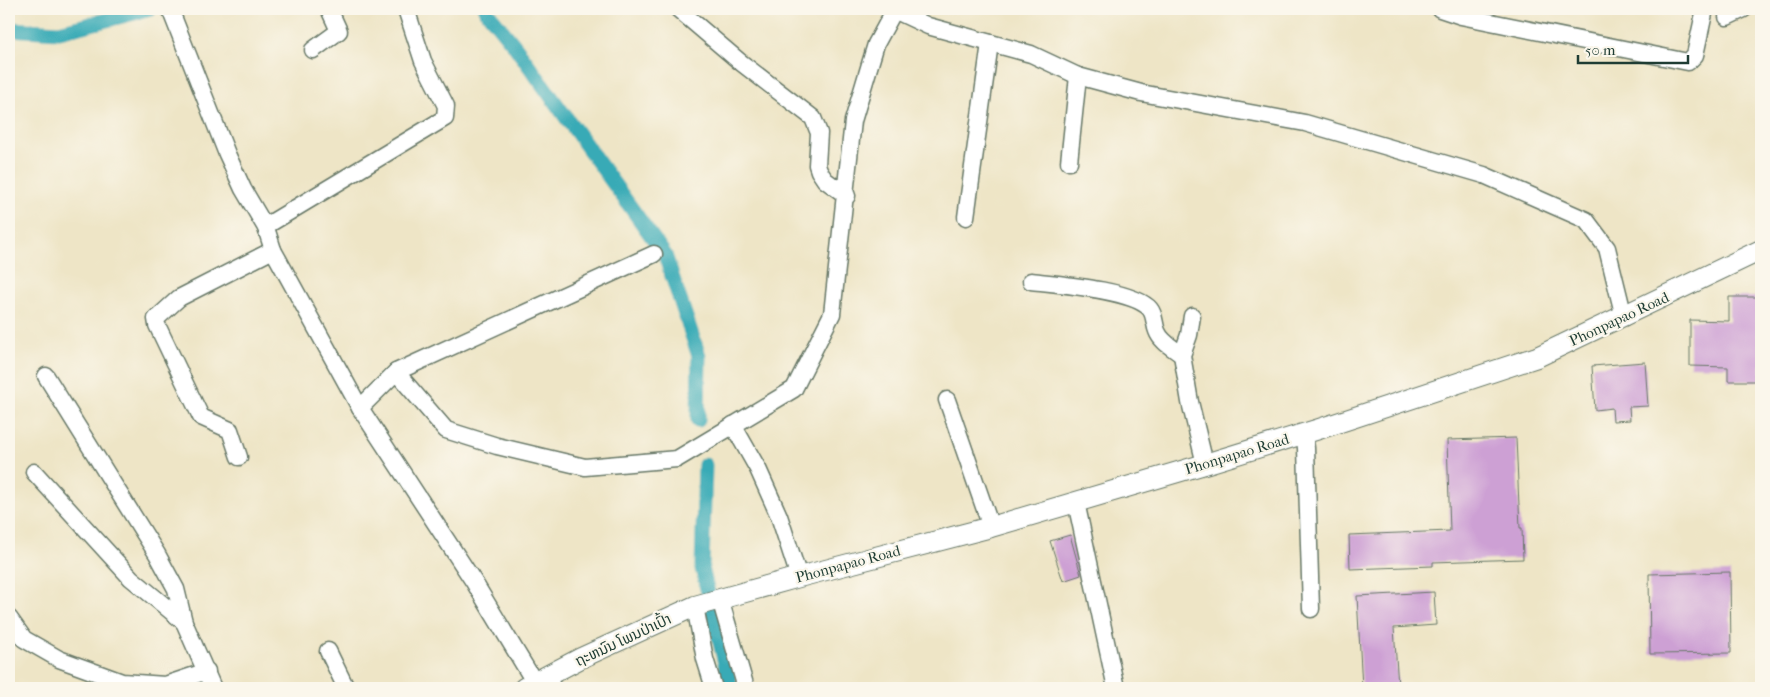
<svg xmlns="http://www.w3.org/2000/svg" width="1770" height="697" font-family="'IM FELL French Canon','Noto Sans Lao',serif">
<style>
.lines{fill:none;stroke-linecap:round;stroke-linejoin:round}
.canal{stroke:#39aab6;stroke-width:15}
.building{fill:#cda0d4}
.minor-casing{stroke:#677867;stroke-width:19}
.tertiary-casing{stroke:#677867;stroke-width:22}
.minor{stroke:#fff;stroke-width:16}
.tertiary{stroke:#fff;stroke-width:20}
.labels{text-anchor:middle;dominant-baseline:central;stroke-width:4.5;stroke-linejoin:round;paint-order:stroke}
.street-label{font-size:15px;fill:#1f3d34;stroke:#fbf7ec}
</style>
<rect width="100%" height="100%" fill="#fbf7ec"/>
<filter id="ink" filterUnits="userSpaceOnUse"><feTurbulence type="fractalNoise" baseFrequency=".02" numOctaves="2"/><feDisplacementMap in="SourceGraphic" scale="10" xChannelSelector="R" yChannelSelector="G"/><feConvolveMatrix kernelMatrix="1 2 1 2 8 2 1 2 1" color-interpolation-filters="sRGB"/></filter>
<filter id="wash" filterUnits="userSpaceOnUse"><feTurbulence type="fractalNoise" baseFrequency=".0096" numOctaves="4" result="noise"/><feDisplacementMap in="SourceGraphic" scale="20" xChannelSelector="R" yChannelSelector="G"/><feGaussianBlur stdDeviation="1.12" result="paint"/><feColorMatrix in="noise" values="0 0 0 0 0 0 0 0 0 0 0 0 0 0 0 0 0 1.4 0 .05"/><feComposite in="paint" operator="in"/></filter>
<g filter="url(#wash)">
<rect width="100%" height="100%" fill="#eee5c6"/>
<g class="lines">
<g class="canal">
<path d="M485 9 514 45 665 255 699 356 698 420"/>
<path d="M9 29 59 32 150 9"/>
<path d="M705 465 702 568 731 688"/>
</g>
</g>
<g id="blocks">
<g class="building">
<path d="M1729 297H1761V381H1728V367L1690 366V320L1729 321Z"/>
<path d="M1645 362 1648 406 1629 407 1630 420 1613 421 1612 408 1595 410 1592 366Z"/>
<path d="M1516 438 1520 528H1522L1523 559 1433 562V566L1350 569 1349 535 1450 531 1447 440Z"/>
<path d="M1070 535 1081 575 1063 581 1050 541Z"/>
<path d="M1730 572 1731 653 1650 654 1649 574Z"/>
<path d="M1434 592 1436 625 1394 628 1398 686 1362 688 1357 596Z"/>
</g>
</g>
</g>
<g filter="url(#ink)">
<use href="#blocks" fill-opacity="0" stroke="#677867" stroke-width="1"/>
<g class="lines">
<g class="minor-casing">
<g id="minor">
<path d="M170 9 227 154 243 189 266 228 273 250 360 408 474 582 535 683"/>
<path d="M678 9 739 61 813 118 819 133 817 165 819 171 825 180 847 196"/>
<path d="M1440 9 1461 16 1688 62 1695 55 1705 9"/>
<path d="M894 10 928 26 1031 54 1078 76 1141 93 1305 123 1484 175 1586 220 1607 248 1624 317"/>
<path d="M1727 17 1744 9"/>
<path d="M313 50 339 31 329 9"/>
<path d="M1069 162 1078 76"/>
<path d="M966 217 990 43"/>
<path d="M266 228 269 224 445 118 446 106 423 61 406 9"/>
<path d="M1031 281C1057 284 1134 290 1150 309 1155 315 1154 324 1157 331 1161 342 1173 348 1182 355"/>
<path d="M1192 316 1189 335 1182 355 1190 402 1205 464"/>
<path d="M396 372 654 254"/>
<path d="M46 376 157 554 176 589 184 622 213 688"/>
<path d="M947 400 991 527"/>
<path d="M360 408 396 372 446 430 497 446 585 467 677 459 794 389 832 314 853 121 876 44 895 9"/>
<path d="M733 425 758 469 779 516 799 577"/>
<path d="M1304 433 1306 448 1311 609"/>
<path d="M239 457 230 430 201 417 157 325 156 319 179 298 273 250"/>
<path d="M34 472 131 578 184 622"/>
<path d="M1076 502 1116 688"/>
<path d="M720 599 746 688"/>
<path d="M695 606 705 659 714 688"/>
<path d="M9 618 24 639 59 659 122 682 165 685 207 671"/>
<path d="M328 651 346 688"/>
<path d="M547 677 553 688"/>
</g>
</g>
<g class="tertiary-casing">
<path id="tertiary" d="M524 688 581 658 695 606 799 577 991 527 1205 464 1319 429 1537 357 1761 250"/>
</g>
<use href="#minor" class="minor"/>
<use href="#tertiary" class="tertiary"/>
</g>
</g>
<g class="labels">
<g class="street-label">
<text transform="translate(1619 319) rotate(-25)">Phonpapao Road</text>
<text transform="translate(1237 454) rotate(-17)">Phonpapao Road</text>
<text transform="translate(848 564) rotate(-15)">Phonpapao Road</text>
<text transform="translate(623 640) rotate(-25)">ຖະຫນົນ ໂພນປ່າເປົ້າ</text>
</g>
</g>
<rect width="1770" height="697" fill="none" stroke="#fbf7ec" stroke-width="30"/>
<path d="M1578 55v8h110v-8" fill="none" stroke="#1f3d34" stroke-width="2.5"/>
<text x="1585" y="55" font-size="15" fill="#1f3d34" stroke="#fbf7ec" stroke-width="4" paint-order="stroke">50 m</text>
</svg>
